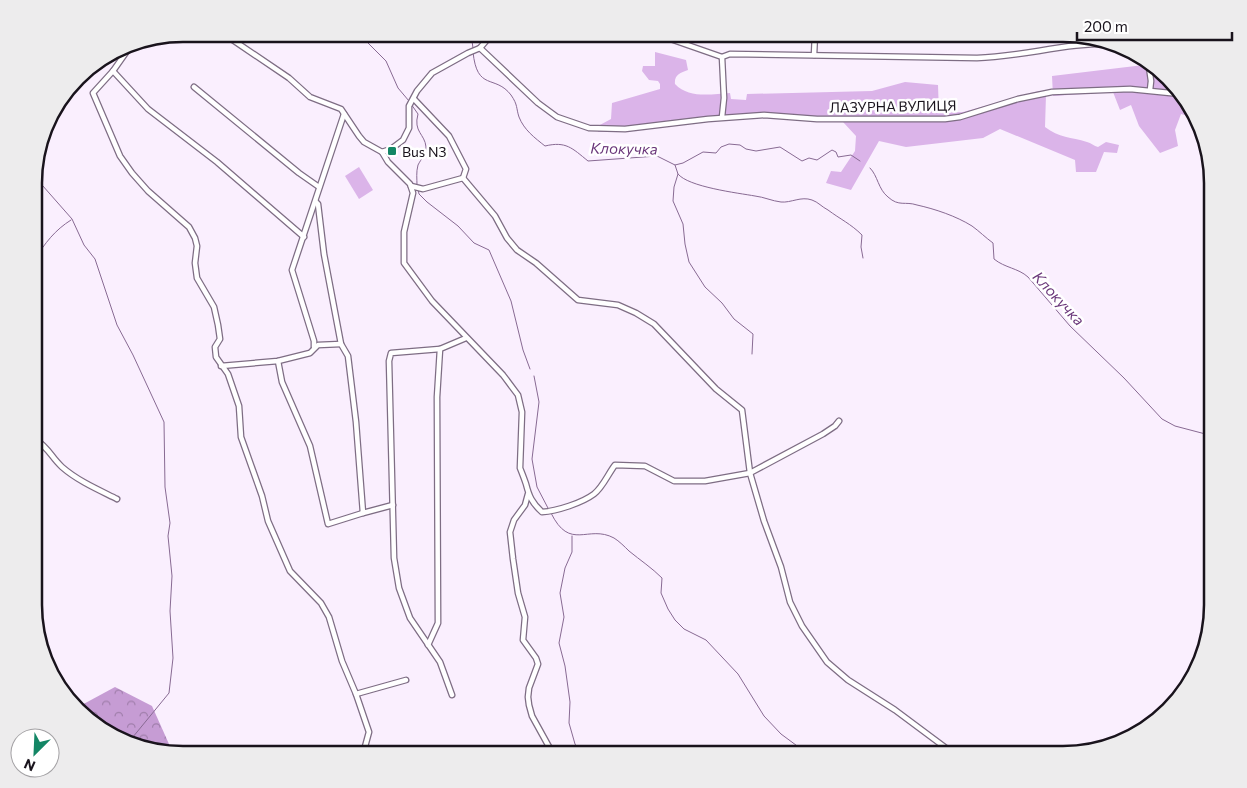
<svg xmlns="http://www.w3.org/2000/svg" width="1247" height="788" font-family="Commissioner,sans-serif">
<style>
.grass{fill:#dbb4e9}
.forest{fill:url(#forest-crowns)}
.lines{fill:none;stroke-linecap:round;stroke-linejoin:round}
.stream{stroke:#886a93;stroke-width:1}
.minor-casing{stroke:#7e6d84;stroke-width:7}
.minor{stroke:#fff;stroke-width:4.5}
.poi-dot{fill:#138665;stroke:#fff;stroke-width:2}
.labels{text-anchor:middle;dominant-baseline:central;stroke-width:5;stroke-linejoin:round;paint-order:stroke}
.street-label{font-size:14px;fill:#19131c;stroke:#fff}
.poi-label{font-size:14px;fill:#19131c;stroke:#fff;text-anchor:start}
.water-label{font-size:15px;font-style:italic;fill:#693579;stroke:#fff}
.rim{fill:none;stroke:#19131c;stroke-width:2.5}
</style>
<defs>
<pattern id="forest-crowns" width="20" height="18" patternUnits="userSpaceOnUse" patternTransform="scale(1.25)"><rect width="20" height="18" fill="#c69cd4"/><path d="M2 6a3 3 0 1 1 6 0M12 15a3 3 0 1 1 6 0" fill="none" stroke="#a07eab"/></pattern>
</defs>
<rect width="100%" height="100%" fill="#faeffe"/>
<g class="grass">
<path d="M655 52 686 60 688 70C680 73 674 75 675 84 689 99 712 94 730 93L731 99 746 100 747 94 872 91 905 82 938 85 939 113 963 112 1039 91 1046 95 1045 127C1059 138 1071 137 1087 142 1091 143 1094 146 1098 147L1106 142 1119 145 1117 153 1104 152 1096 172H1076L1075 160 1000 129 983 138 906 147 879 141 851 190 826 183 831 171 841 172 855 151 856 136 843 122 748 117 708 119 632 131 598 132V126L611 119 612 103 660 89V84L658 81 649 80 642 71 643 66H655Z"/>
<path d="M1152 64 1193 108 1196 118 1181 114 1175 130 1178 146 1160 153 1139 126 1131 105 1120 110 1113 92 1053 96 1052 76Z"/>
<path d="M359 167 373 190 359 199 345 176Z"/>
</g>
<path class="forest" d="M115 687 152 706 173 753 135 746 100 729 78 707Z"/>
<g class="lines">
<g class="stream">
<path d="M359 34 386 61 398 88 409 101"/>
<path d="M471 34 473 48"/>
<path d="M473 52C477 92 495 74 511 95 518 105 516 108 519 117 524 130 535 138 545 146 566 141 572 148 588 161L657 156 675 165 683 163 703 152 716 153 721 147 729 144 740 145 746 149 756 151 780 147 802 161 809 158 817 160 832 150 836 152 838 157 851 155 860 161"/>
<path d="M411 104 418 114C413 132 425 134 426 147 426 154 421 159 418 165 416 172 417 179 417 185"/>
<path d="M675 165 678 174 674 187 673 201 683 224 685 244 689 262 705 287 722 303 734 319 753 334 752 354"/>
<path d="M870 168C878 176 878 189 888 197 899 207 905 201 917 205 935 209 956 216 972 226 979 231 986 238 993 243L994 259C1005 268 1018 268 1028 277L1070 326 1124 378 1162 419 1175 426 1213 436"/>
<path d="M678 174C688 187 738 193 755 196 764 197 772 201 781 202 791 203 801 196 812 200 818 202 822 207 828 210 840 219 851 224 862 235L861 247 863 258"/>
<path d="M35 177 72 219 84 245 95 259 117 325 133 355 164 422 165 487 170 523 168 536 172 576 170 611 173 658 169 693 128 743"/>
<path d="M418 189 419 194 427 202 458 226 474 243 489 250 511 301 523 350 530 369"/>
<path d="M35 259C45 243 55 230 71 220"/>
<path d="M534 376 539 402 532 459 537 487 549 510"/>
<path d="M551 513C570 552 588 524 614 538 619 541 625 547 629 551 640 560 652 568 662 578L661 593 668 609 675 620 684 629 706 640 738 674 764 716 781 734 808 754"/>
<path d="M572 536V552L565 568 560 593 564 617 559 643 565 666 570 702 569 723 575 744 581 754"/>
</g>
<g class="minor-casing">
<g id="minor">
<path d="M224 34 289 78 310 97 341 109 359 136 364 142 382 152 388 162 410 184 413 193 404 232V263L432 301 503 375 518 395 522 412 520 468C522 473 524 478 526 484 529 496 532 503 542 512 557 511 582 503 594 494 603 487 608 474 615 465L645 466 674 481H705L750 473 823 434 835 426 839 421"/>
<path d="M656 34 722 57"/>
<path d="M132 44 113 71 93 93 120 156 132 173 148 191 189 227 195 238 197 246 195 263 197 278 214 307 218 325 220 339 215 347 216 357 228 374 239 406 241 437 262 496 268 521 290 571 321 603 329 617 342 661 356 694 369 732 363 754"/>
<path d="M480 48 492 34"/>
<path d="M814 55 815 34"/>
<path d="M1148 60 1151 81 1150 90"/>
<path d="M113 71 148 109 217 162 304 237"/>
<path d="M194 87 299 173 319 187"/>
<path d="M414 99 449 136 466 169 463 178"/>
<path d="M722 117 724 98 722 57 730 54 977 58C1023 57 1067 42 1114 44"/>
<path d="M382 152 391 149 403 140 409 128V106L417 91 432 73 468 53 480 48 538 103 557 117 589 128 625 129 708 119 764 115 817 119H945L960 117 1018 99 1052 92 1130 89 1180 94"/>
<path d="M411 186 423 189 463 178 495 216 507 238 517 250 536 263 578 300 618 305 636 313 654 324 716 389 742 410 750 473 764 521 781 567 790 602 802 626 827 662 848 680 895 710 946 748 963 754"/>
<path d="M316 202 318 204 324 254 341 344 348 356 356 422 363 513 393 505"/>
<path d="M314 347V341L292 270 344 114"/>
<path d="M440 349 391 353 389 361 394 558 399 588 410 618 440 662 452 695"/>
<path d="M278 361 282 382 310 446 328 524 363 513"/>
<path d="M221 366 278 361 310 353 318 345 341 344"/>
<path d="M35 439C49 448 51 457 62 467 78 481 99 490 117 499"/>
<path d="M528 494 525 505 514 520 510 532 513 559 518 593 525 617 523 640 536 658 538 664 529 688 528 697 529 705 532 716 553 754"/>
<path d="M428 645 438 623 437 397 440 349 466 338"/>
<path d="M356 694 406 680"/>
</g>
</g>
<use href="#minor" class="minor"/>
</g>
<rect class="poi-dot" x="387" y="146" width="10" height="10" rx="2.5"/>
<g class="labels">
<g class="street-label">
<text transform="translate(893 106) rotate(-1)">ЛАЗУРНА ВУЛИЦЯ</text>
</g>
<g class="poi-label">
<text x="402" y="151">Bus N3</text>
</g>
<g class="water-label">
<text transform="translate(624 148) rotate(1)">Клокучка</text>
<text transform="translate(1059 298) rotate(47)">Клокучка</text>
</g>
</g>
<path d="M0 0H1247V788H0ZM183 42H1063A141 141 0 0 1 1204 183V605A141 141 0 0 1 1063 746H183A141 141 0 0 1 42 605V183A141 141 0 0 1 183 42Z" fill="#edeced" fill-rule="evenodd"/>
<path class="rim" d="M183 42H1063A141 141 0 0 1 1204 183V605A141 141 0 0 1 1063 746H183A141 141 0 0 1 42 605V183A141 141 0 0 1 183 42Z"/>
<g transform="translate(35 753) rotate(204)"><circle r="24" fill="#ffffff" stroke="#a3a1a4"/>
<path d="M0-4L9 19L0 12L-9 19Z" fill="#138665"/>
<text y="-8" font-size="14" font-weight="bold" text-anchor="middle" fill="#19131c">N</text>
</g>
<path d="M1077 32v8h155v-8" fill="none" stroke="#19131c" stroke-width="2.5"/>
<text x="1084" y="32" font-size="15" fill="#19131c" stroke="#ffffff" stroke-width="4" paint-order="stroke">200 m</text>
</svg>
